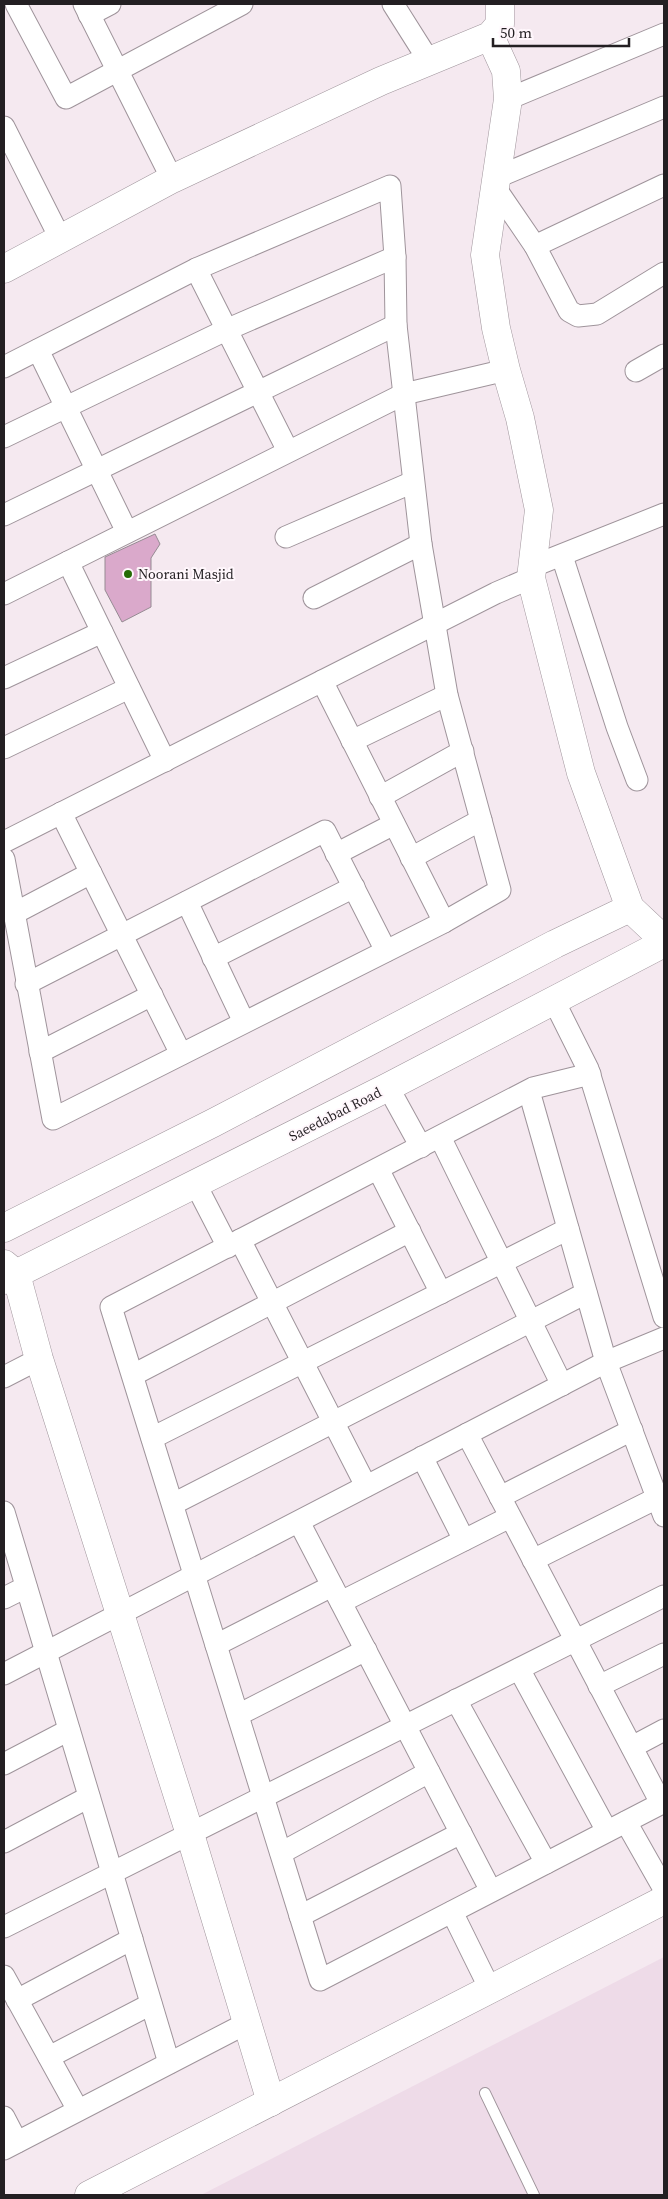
<svg xmlns="http://www.w3.org/2000/svg" width="668" height="2199" font-family="'Source Serif 4',serif">
<style>
.built{fill:#eedbe8}
.building{fill:#daa9cb;stroke:#968b93}
.lines{fill:none;stroke-linecap:round;stroke-linejoin:round}
.lane-casing{stroke:#9f949b;stroke-width:12}
.street-casing{stroke:#9f949b;stroke-width:23}
.secondary-casing{stroke:#9f949b;stroke-width:29}
.lane{stroke:#fff;stroke-width:10}
.street{stroke:#fff;stroke-width:21}
.secondary{stroke:#fff;stroke-width:28}
.poi-dot{fill:#256c06;stroke:#fff7fc;stroke-width:2}
.labels{text-anchor:middle;dominant-baseline:central;stroke-width:4;stroke-linejoin:round;paint-order:stroke}
.poi-label{font-size:14px;fill:#231f22;stroke:#fff7fc;text-anchor:start}
.street-label{font-size:14px;fill:#231f22;stroke:#fff7fc}
</style>
<rect width="100%" height="100%" fill="#f5e9f0"/>
<path class="built" d="M664 1957V2195H201Z"/>
<path class="building" d="M155 534 160 544 151 558V607L122 622 105 590V557Z"/>
<g class="lines">
<g class="lane-casing">
<path id="lane" d="M485 2093 534 2195"/>
</g>
<g class="street-casing">
<g id="street">
<path d="M16 4 66 98 242 4"/>
<path d="M84 4 172 179"/>
<path d="M393 4 429 61"/>
<path d="M89 15 110 4"/>
<path d="M508 99 664 34"/>
<path d="M4 127 60 238"/>
<path d="M495 178 664 107"/>
<path d="M494 186 535 246 569 311 578 316 597 314 664 273"/>
<path d="M535 246 664 185"/>
<path d="M196 269 288 451"/>
<path d="M38 350 127 532"/>
<path d="M4 367 196 269 390 186 395 257 396 325 421 544 447 695 500 890 444 922 53 1119 4 859"/>
<path d="M636 371 664 355"/>
<path d="M4 437 226 330 395 257"/>
<path d="M4 515 396 325"/>
<path d="M286 537 413 482"/>
<path d="M562 556 617 727 637 780"/>
<path d="M68 562 165 761"/>
<path d="M531 567 664 514"/>
<path d="M4 594 404 394 506 370"/>
<path d="M314 598 421 544"/>
<path d="M4 678 102 632"/>
<path d="M322 681 444 922"/>
<path d="M352 741 447 695"/>
<path d="M4 748 129 688"/>
<path d="M380 797 463 751"/>
<path d="M61 813 181 1054"/>
<path d="M4 842 496 593 531 578"/>
<path d="M336 854 394 824"/>
<path d="M411 858 481 820"/>
<path d="M187 902 244 1022"/>
<path d="M13 914 91 873"/>
<path d="M213 958 354 887"/>
<path d="M26 984 325 831 386 951"/>
<path d="M554 1001 588 1069 664 1317"/>
<path d="M40 1052 152 995"/>
<path d="M590 1074 533 1088 111 1307 320 1980 664 1802"/>
<path d="M388 1087 421 1147"/>
<path d="M529 1091 606 1362 664 1516"/>
<path d="M440 1137 562 1385"/>
<path d="M378 1169 441 1293"/>
<path d="M196 1185 228 1247"/>
<path d="M240 1240 366 1486"/>
<path d="M133 1375 410 1231"/>
<path d="M4 1377 39 1359"/>
<path d="M467 1434 661 1803"/>
<path d="M152 1438 568 1229"/>
<path d="M422 1457 464 1540"/>
<path d="M500 1497 632 1430"/>
<path d="M173 1504 586 1293"/>
<path d="M4 1512 169 2063"/>
<path d="M299 1522 491 1891"/>
<path d="M533 1560 657 1498"/>
<path d="M4 1598 26 1587"/>
<path d="M341 1602 510 1517"/>
<path d="M216 1645 332 1586"/>
<path d="M519 1669 607 1831"/>
<path d="M4 1674 606 1362 664 1338"/>
<path d="M599 1686 664 1654"/>
<path d="M456 1700 546 1863"/>
<path d="M238 1715 366 1650"/>
<path d="M632 1747 664 1730"/>
<path d="M4 1764 69 1730"/>
<path d="M626 1822 664 1889"/>
<path d="M4 1842 89 1797"/>
<path d="M281 1853 429 1772"/>
<path d="M452 1912 490 1989"/>
<path d="M300 1916 461 1833"/>
<path d="M4 1927 664 1596"/>
<path d="M4 1976 78 2110"/>
<path d="M17 2000 132 1939"/>
<path d="M49 2057 151 2004"/>
<path d="M4 2117 17 2142"/>
<path d="M4 2149 247 2023"/>
</g>
</g>
<g class="secondary-casing">
<g id="secondary">
<path d="M490 36 506 71 508 99 485 255 496 328 506 370 520 418 539 510 531 578 581 773 630 908 664 940"/>
<path d="M4 269 172 179 381 81 490 36 500 24V4"/>
<path d="M4 1228 213 1123 555 944 630 908"/>
<path d="M4 1264 16 1274 39 1359 190 1834 271 2102"/>
<path d="M4 1280 388 1087 664 943"/>
<path d="M89 2195 664 1900"/>
</g>
</g>
<use href="#lane" class="lane"/>
<use href="#street" class="street"/>
<use href="#secondary" class="secondary"/>
</g>
<circle class="poi-dot" cx="128" cy="574" r="5"/>
<g class="labels">
<g class="poi-label">
<text x="138" y="574">Noorani Masjid</text>
</g>
<g class="street-label">
<text transform="translate(335 1114) rotate(-27)">Saeedabad Road</text>
</g>
</g>
<rect width="668" height="2199" fill="none" stroke="#231f22" stroke-width="10"/>
<path d="M493 38v8h136v-8" fill="none" stroke="#231f22" stroke-width="2.5"/>
<text x="500" y="38" font-size="15" fill="#231f22" stroke="#fff7fc" stroke-width="4" paint-order="stroke">50 m</text>
</svg>
